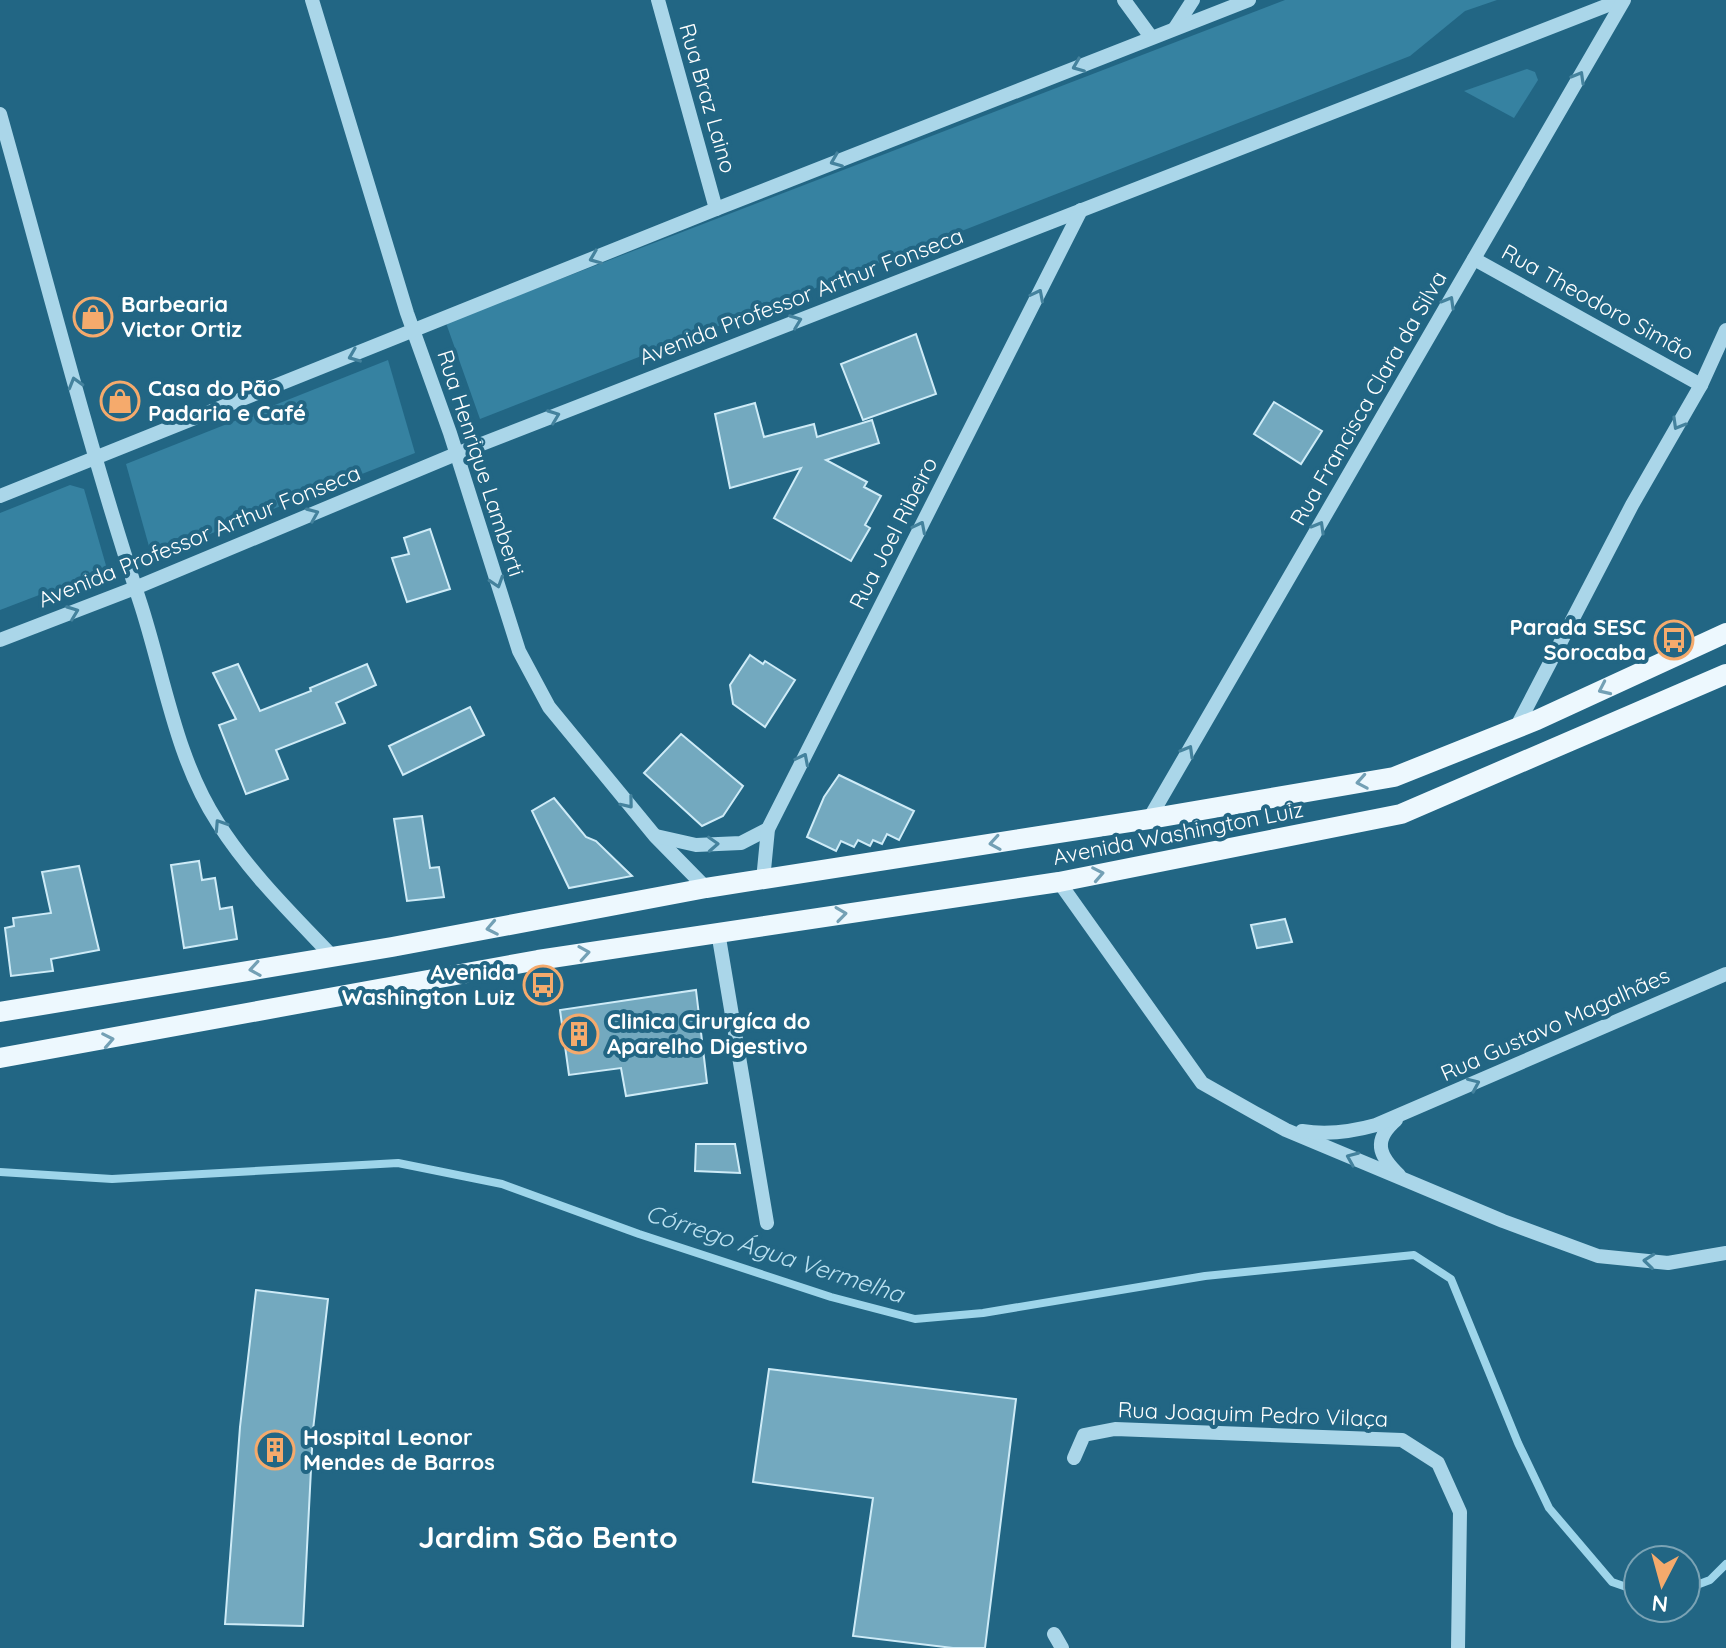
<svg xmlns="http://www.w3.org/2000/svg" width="1726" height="1648" font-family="Quicksand,sans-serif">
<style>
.green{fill:#3682a1}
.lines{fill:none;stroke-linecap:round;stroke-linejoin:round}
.stream{stroke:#9ed5ea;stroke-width:8}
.building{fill:#73a9bf;stroke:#ceebf7;stroke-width:2}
.minor{stroke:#aad6e9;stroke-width:14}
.major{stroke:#edf8fe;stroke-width:20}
.oneway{stroke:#44829d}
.oneway2{stroke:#73a0b5}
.labels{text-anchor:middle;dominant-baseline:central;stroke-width:8;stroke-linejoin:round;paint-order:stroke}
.street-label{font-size:22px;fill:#fff;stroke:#226684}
.poi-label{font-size:22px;font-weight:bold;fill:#fff;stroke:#226684;text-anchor:start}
.water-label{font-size:24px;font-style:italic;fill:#bae1f1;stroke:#226684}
.district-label{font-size:30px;font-weight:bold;fill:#fff;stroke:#226684}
</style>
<rect width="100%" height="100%" fill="#226684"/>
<g class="green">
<path d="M1285 0H1497L1465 11 1410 56 480 419 446 323Z"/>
<path d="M1527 69 1535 72 1538 80 1514 118 1464 91Z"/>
<path d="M388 360 415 453 152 557 126 464Z"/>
<path d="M70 485 84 489 107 569 0 610V513Z"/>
</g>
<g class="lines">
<g class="stream">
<path d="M0 1172 112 1179 398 1163 502 1184 639 1234 831 1297 915 1319 983 1313 1205 1276 1414 1255 1451 1279 1518 1443 1549 1508 1612 1582 1638 1591"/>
<path d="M1686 1589 1710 1580 1726 1564"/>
</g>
</g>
<g class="building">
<path d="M916 334 936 394 863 420 841 364Z"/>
<path d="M1274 402 1322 431 1301 464 1254 434Z"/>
<path d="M755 403 764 437 814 424 817 437 872 420 879 443 826 460 867 482 864 487 881 496 865 525 870 528 851 561 774 518 801 468 730 488 715 414Z"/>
<path d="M430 529 450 589 407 602 392 558 409 554 404 538Z"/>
<path d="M750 655 763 664 765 661 795 680 765 727 733 704 730 685Z"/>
<path d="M238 664 260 711 311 691 310 688 367 664 376 685 336 703 345 723 276 750 288 779 246 794 219 725 236 719 213 673Z"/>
<path d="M470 707 484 735 403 775 389 746Z"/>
<path d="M681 734 743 786 723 816 702 826 644 773Z"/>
<path d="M839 775 914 811 899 840 887 834 882 844 873 840 870 846 858 840 854 847 841 841 836 851 807 837 824 797Z"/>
<path d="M554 798 586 837 596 841 632 876 569 888 532 811Z"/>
<path d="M422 816 430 868 439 867 444 897 407 901 394 819Z"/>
<path d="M199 861 202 880 215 878 220 909 232 907 237 939 184 948 171 865Z"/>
<path d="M79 866 99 950 51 959 53 971 11 976 5 928 14 926 13 918 51 913 42 872Z"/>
<path d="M1285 919 1292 942 1257 948 1251 925Z"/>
<path d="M696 990 707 1083 626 1096 621 1068 569 1075 560 1010Z"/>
<path d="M696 1144H735L740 1173 695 1171Z"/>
<path d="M256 1290 328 1299 313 1430 303 1626 225 1624 240 1427Z"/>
<path d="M769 1369 1016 1399 985 1648H953L853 1636 873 1498 753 1482Z"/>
</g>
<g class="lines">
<g class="minor">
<path d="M312 0 407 313 450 433 519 651 549 707 655 836 706 888"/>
<path d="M658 0 716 209"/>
<path d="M1124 0 1151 37"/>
<path d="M1175 28 1193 0"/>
<path d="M0 114C46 277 87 441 140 602 164 675 175 757 218 823 249 872 292 914 332 956"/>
<path d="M1474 259 1701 385"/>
<path d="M0 496 716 209 1249 0"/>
<path d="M0 640 135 588 456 454 1621 0"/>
<path d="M1515 730 1632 505 1701 385 1726 330"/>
<path d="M1149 819 1624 0"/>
<path d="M656 836 696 845 741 843 768 829"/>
<path d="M763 880 768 829 1081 210"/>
<path d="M1059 882 1202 1083 1255 1113 1286 1130 1403 1179 1503 1221 1598 1256 1668 1263 1726 1253"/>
<path d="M718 932 767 1223"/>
<path d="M1396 1120C1373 1140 1378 1155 1399 1175"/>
<path d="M1302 1131C1328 1135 1351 1132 1376 1125L1726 974"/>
<path d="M1074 1458 1084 1435 1115 1429 1402 1440 1438 1463 1460 1512 1458 1648"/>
<path d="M1054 1634 1062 1648"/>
</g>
<g class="major">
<path d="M0 1012 392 947 706 888 1149 819 1394 777 1537 720 1726 633"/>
<path d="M0 1058 538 960 1059 882 1401 814 1726 674"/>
</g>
</g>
<defs><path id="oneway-chevron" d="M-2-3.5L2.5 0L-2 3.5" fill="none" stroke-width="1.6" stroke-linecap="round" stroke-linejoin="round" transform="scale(2)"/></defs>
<g class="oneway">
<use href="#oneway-chevron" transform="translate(1078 66) rotate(158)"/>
<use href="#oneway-chevron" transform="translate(1579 77) rotate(-60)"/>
<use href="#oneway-chevron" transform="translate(836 161) rotate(158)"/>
<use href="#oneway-chevron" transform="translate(595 258) rotate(158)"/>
<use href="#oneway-chevron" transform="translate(1038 295) rotate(-63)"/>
<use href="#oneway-chevron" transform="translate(1449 302) rotate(-60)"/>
<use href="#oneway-chevron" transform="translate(796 321) rotate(-21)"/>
<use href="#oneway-chevron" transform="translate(354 356) rotate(158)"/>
<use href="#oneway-chevron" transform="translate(75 383) rotate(-106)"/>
<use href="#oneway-chevron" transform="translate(554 416) rotate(-21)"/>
<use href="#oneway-chevron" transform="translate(1678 424) rotate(120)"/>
<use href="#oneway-chevron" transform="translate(313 514) rotate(-23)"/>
<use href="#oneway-chevron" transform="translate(920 527) rotate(-63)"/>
<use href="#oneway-chevron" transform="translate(1319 527) rotate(-60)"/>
<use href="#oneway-chevron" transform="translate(497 582) rotate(72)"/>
<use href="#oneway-chevron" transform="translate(73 612) rotate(-21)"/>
<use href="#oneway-chevron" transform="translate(1188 751) rotate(-60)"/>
<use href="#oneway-chevron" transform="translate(803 759) rotate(-63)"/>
<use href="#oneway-chevron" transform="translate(628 803) rotate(51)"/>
<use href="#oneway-chevron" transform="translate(220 825) rotate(-123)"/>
<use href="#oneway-chevron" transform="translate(713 844) rotate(-3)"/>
<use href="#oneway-chevron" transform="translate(1474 1084) rotate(-24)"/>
<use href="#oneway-chevron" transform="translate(1352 1158) rotate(-157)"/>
<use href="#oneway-chevron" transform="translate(1649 1261) rotate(-174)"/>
</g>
<g class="oneway2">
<use href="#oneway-chevron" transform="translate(1604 689) rotate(155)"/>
<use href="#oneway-chevron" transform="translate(1362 782) rotate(170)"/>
<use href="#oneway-chevron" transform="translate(995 843) rotate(171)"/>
<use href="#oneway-chevron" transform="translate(1098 874) rotate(-11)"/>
<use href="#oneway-chevron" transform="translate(841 914) rotate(-8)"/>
<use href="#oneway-chevron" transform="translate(492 928) rotate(169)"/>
<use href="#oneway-chevron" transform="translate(584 953) rotate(-9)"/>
<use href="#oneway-chevron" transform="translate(255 969) rotate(171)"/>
<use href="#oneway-chevron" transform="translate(108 1040) rotate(-11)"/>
</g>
<defs>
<g id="shop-ring" transform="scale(2)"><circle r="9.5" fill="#226684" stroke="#f5aa6c" stroke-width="1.5"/><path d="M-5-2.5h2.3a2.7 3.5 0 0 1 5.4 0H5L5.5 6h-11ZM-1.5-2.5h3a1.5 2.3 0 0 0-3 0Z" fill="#f5aa6c"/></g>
<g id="bus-ring" transform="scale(2)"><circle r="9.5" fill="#226684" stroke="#f5aa6c" stroke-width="1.5"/><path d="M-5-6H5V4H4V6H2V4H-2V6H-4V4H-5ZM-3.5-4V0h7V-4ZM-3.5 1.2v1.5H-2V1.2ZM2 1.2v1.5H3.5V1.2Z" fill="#f5aa6c"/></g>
<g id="building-ring" transform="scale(2)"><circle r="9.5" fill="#226684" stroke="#f5aa6c" stroke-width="1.5"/><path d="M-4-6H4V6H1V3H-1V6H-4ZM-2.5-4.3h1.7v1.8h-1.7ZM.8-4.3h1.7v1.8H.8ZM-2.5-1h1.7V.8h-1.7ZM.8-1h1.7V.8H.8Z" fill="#f5aa6c"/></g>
</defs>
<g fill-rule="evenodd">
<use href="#shop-ring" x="93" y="317"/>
<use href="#shop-ring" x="120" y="401"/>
<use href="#bus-ring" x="1674" y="640"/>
<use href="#bus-ring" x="543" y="985"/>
<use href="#building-ring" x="579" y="1034"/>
<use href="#building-ring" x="275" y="1450"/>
</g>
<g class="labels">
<g class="street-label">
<text transform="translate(708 98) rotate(74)">Rua Braz Laino</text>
<text transform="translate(801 296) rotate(-21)">Avenida Professor Arthur Fonseca</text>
<text transform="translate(1598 302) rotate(29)">Rua Theodoro Simão</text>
<text transform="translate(1368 398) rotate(-60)">Rua Francisca Clara da Silva</text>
<text transform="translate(481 463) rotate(72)">Rua Henrique Lamberti</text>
<text transform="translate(893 533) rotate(-63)">Rua Joel Ribeiro</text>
<text transform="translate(199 536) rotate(-22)">Avenida Professor Arthur Fonseca</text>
<text transform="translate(1178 833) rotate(-11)">Avenida Washington Luiz</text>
<text transform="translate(1555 1024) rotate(-24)">Rua Gustavo Magalhães</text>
<text transform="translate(1253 1414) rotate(2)">Rua Joaquim Pedro Vilaça</text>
</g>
<g class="poi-label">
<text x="121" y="304">Barbearia<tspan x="121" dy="25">Victor Ortiz</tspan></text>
<text x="148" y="388">Casa do Pão<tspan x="148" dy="25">Padaria e Café</tspan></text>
<text x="1646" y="627" text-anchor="end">Parada SESC<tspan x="1646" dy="25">Sorocaba</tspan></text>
<text x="515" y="972" text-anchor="end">Avenida<tspan x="515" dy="25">Washington Luiz</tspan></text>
<text x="607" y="1021">Clinica Cirurgíca do<tspan x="607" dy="25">Aparelho Digestivo</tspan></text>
<text x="303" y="1437">Hospital Leonor<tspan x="303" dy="25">Mendes de Barros</tspan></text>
</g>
<g class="water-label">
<text transform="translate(775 1253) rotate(18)">Córrego Água Vermelha</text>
</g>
<g class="district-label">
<text x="548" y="1537">Jardim São Bento</text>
</g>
</g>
<g transform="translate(1662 1584) rotate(186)"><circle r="38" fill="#226684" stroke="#7aa3b5" stroke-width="2"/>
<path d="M0-6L14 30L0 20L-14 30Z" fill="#f5aa6c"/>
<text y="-12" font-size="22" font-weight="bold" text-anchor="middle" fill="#ffffff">N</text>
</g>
</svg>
